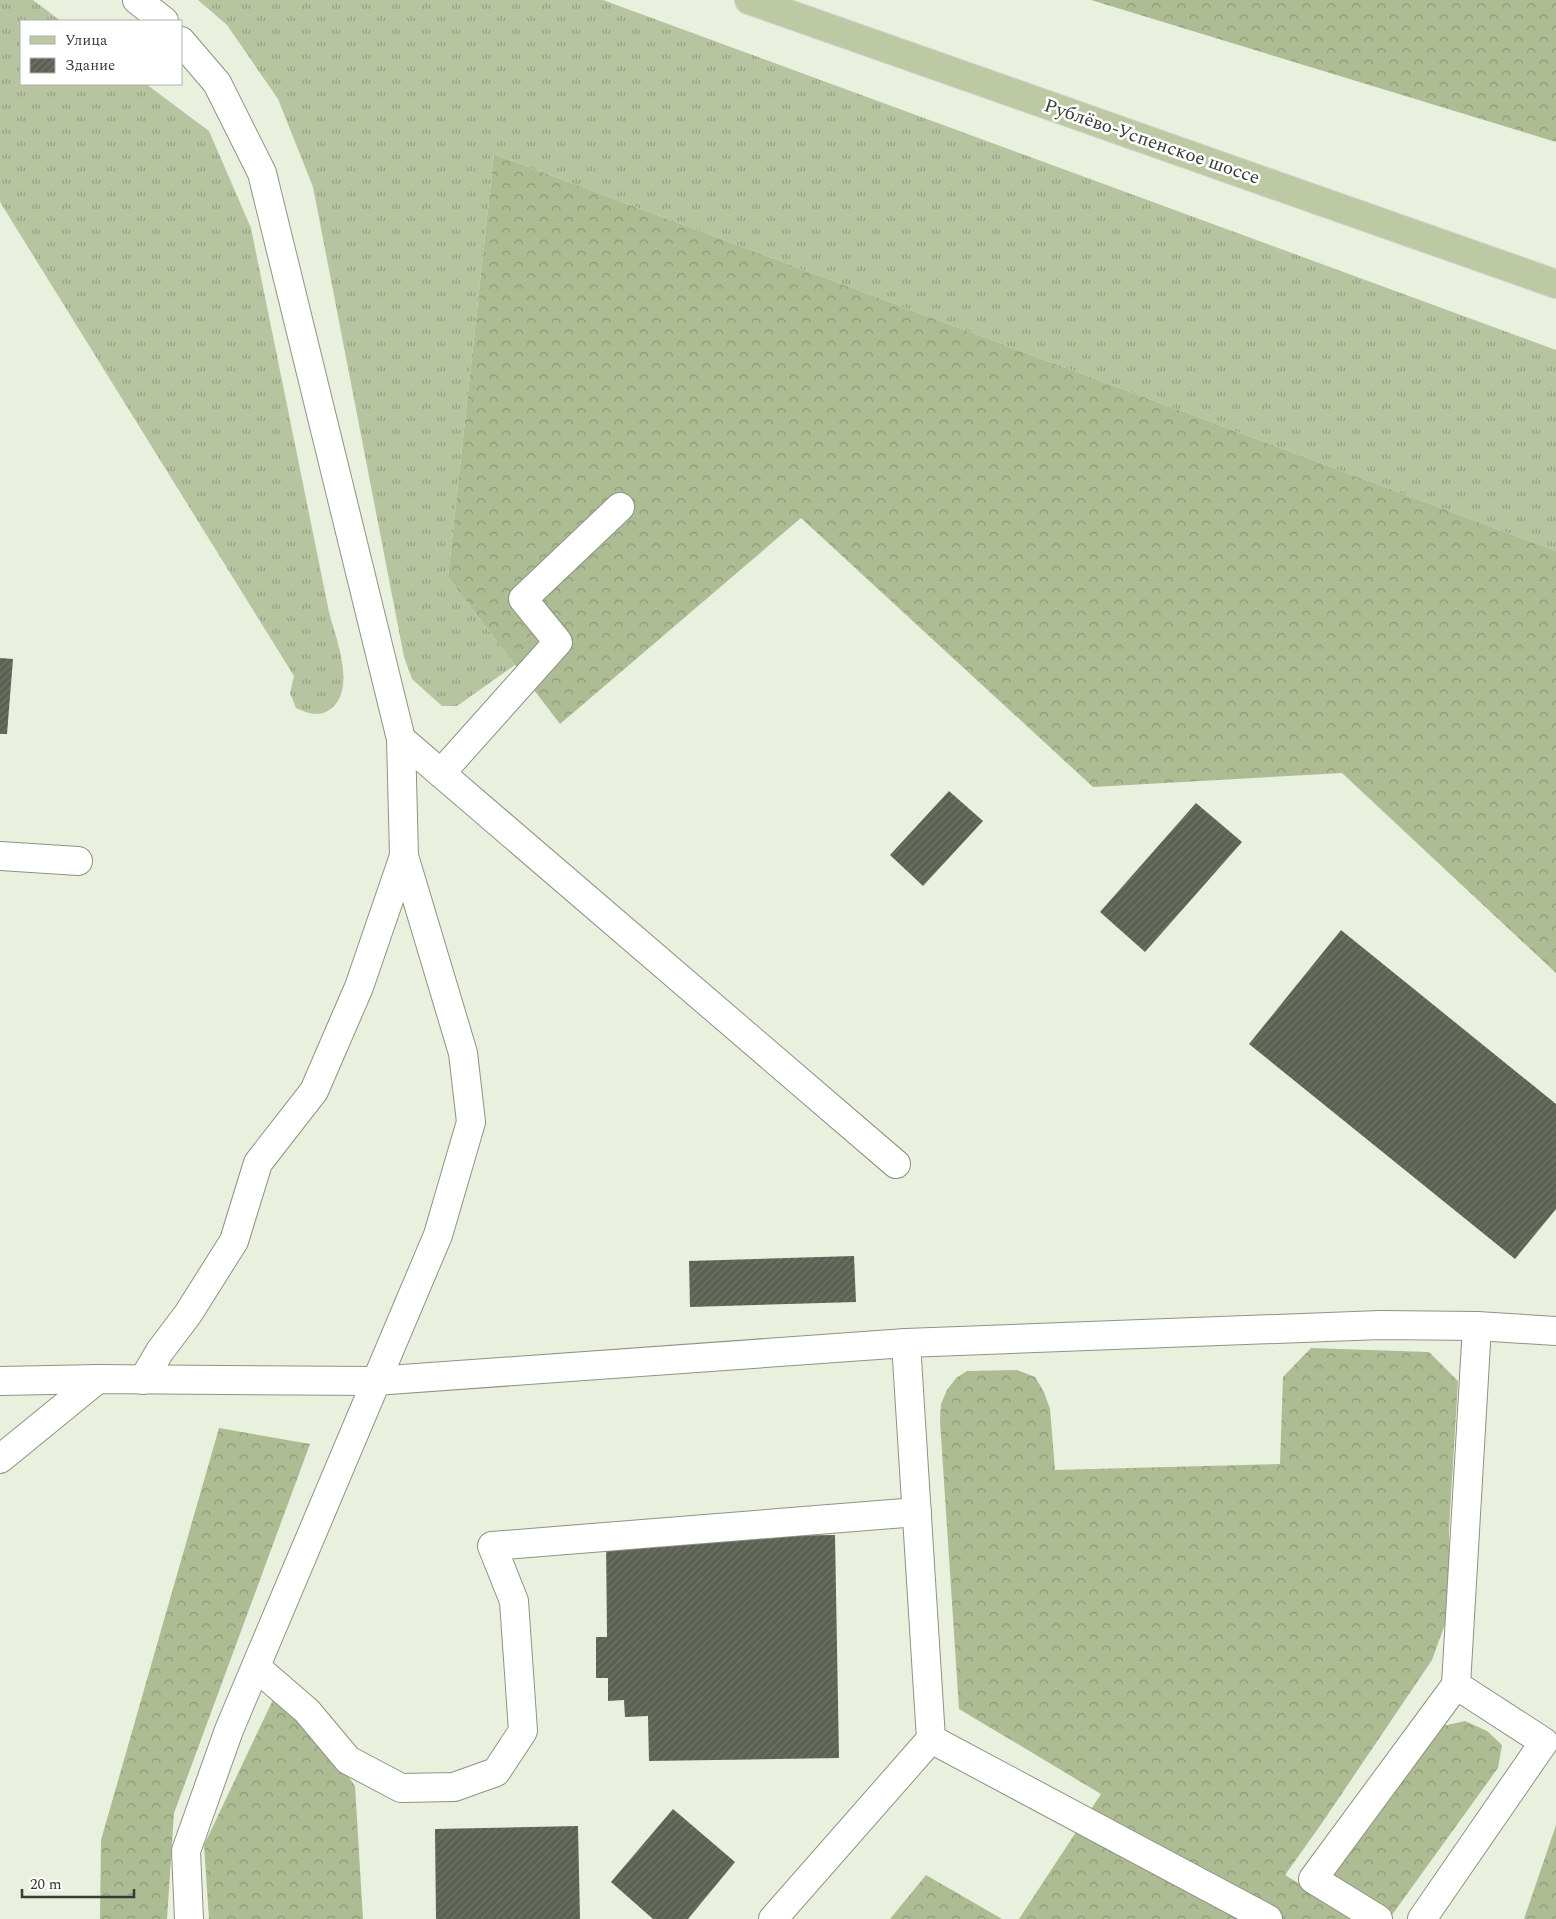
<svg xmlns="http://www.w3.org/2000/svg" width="1556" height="1919" font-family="Spectral,serif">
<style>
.grass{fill:url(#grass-tufts)}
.forest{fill:url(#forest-crowns)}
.building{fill:url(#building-hatch)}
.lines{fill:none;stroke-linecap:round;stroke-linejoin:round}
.minor-casing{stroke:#8d9483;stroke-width:30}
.major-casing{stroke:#d3d4d2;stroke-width:30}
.minor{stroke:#fff;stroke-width:28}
.major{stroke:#bcc9a3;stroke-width:28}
.labels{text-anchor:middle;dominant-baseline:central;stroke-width:5;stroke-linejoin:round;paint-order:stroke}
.street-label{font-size:19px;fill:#383b34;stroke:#fff}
</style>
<defs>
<pattern id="grass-tufts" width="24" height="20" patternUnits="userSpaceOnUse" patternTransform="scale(1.25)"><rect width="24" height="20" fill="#b7c4a0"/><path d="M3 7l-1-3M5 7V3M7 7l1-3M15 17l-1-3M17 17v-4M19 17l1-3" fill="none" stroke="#96a083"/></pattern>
<pattern id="forest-crowns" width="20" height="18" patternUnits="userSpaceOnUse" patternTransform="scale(1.25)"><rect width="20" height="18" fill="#adbc93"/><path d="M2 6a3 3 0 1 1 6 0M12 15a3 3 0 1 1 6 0" fill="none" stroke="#8e9a79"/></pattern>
<pattern id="building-hatch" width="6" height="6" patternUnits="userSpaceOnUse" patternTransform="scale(1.25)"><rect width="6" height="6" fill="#5c6253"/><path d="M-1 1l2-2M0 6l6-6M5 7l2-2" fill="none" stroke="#717669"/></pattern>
</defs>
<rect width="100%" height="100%" fill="#e9f0de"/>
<g class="grass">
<path d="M0 0H33L61 21H21V84H146L209 131 251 228 329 612C336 639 356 687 332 708 320 718 308 714 296 708L290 693 294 676 0 202Z"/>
<path d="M198 0H603L1556 350V551L494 154 448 577 515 665 457 706H442L412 679 404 657 313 187 278 99 227 25Z"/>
</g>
<g class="forest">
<path d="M1090 0H1556V142L1091 0Z"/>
<path d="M494 154 1556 551V973L1342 773 1093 787 801 518 560 724 448 577Z"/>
<path d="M1311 1348 1429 1352 1458 1381 1449 1529V1613L1432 1660 1322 1823 1285 1875 1319 1896 1443 1726 1465 1721 1487 1731 1502 1745 1498 1768 1389 1919H1019L1101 1794 959 1709 940 1421 941 1404 947 1390 956 1378 967 1371 1017 1370 1035 1377 1044 1392 1050 1409 1055 1470 1280 1464 1283 1377Z"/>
<path d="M219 1428 310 1444 174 1813 167 1919H100L101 1840Z"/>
<path d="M281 1683 355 1786 363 1919H209L204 1845Z"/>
<path d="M1556 1825V1919H1524Z"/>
<path d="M926 1875 1002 1919H890Z"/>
</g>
<g class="building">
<path d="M0 658 13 659 7 734H0Z"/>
<path d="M949 791 983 821 923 886 890 855Z"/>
<path d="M1196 803 1242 842 1145 952 1100 912Z"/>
<path d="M1341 930 1556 1104V1209L1515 1259 1249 1044Z"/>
<path d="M854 1256 856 1302 690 1307 689 1261Z"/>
<path d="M835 1535 839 1758 649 1761 648 1716 625 1717 624 1700 608 1701V1678H596V1637H607L606 1538Z"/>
<path d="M673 1809 735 1862 688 1919H653L611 1882Z"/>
<path d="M578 1826 580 1919H436L435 1829Z"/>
</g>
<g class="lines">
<g class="minor-casing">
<g id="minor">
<path d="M137 0 164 21"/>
<path d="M181 41 217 83 262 173 401 739 404 856 463 1053 471 1122 438 1235 229 1730 186 1851 189 1919"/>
<path d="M401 739 896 1164"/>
<path d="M441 773 558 642 523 599 620 507"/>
<path d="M0 856 78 861"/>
<path d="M143 1380 160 1351 188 1314 234 1241 258 1163 314 1091 359 987 404 856"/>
<path d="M0 1381 98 1379 375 1381 906 1343 1380 1325 1477 1326 1556 1331"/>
<path d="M0 1459 98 1379"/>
<path d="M256 1667 307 1711 348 1760 401 1788 454 1787 496 1772 523 1731 514 1601 492 1546 917 1512"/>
<path d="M931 1739 1268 1919"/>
<path d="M773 1919 931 1739 906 1343"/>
<path d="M1378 1919 1313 1879 1456 1685"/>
<path d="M1422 1919 1544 1742 1456 1685 1477 1326"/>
</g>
</g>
<g class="major-casing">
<path id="major" d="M749 0 1556 284"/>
</g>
<use href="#minor" class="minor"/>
<use href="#major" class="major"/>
</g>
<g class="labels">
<g class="street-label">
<text transform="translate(1152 142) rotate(19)">Рублёво-Успенское шоссе</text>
</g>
</g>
<rect x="20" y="20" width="162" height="65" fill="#ffffff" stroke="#afb1ae"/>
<rect x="30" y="36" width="25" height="8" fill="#bcc9a3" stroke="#afb1ae"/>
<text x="65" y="45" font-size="15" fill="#383b34">Улица</text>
<rect x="30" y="58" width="25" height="15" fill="url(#building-hatch)" stroke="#afb1ae"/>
<text x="65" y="70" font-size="15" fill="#383b34">Здание</text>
<path d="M22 1889v8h112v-8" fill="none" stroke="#383b34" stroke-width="2.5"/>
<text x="30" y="1889" font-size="15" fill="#383b34" stroke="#ffffff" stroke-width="4" paint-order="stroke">20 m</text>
</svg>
